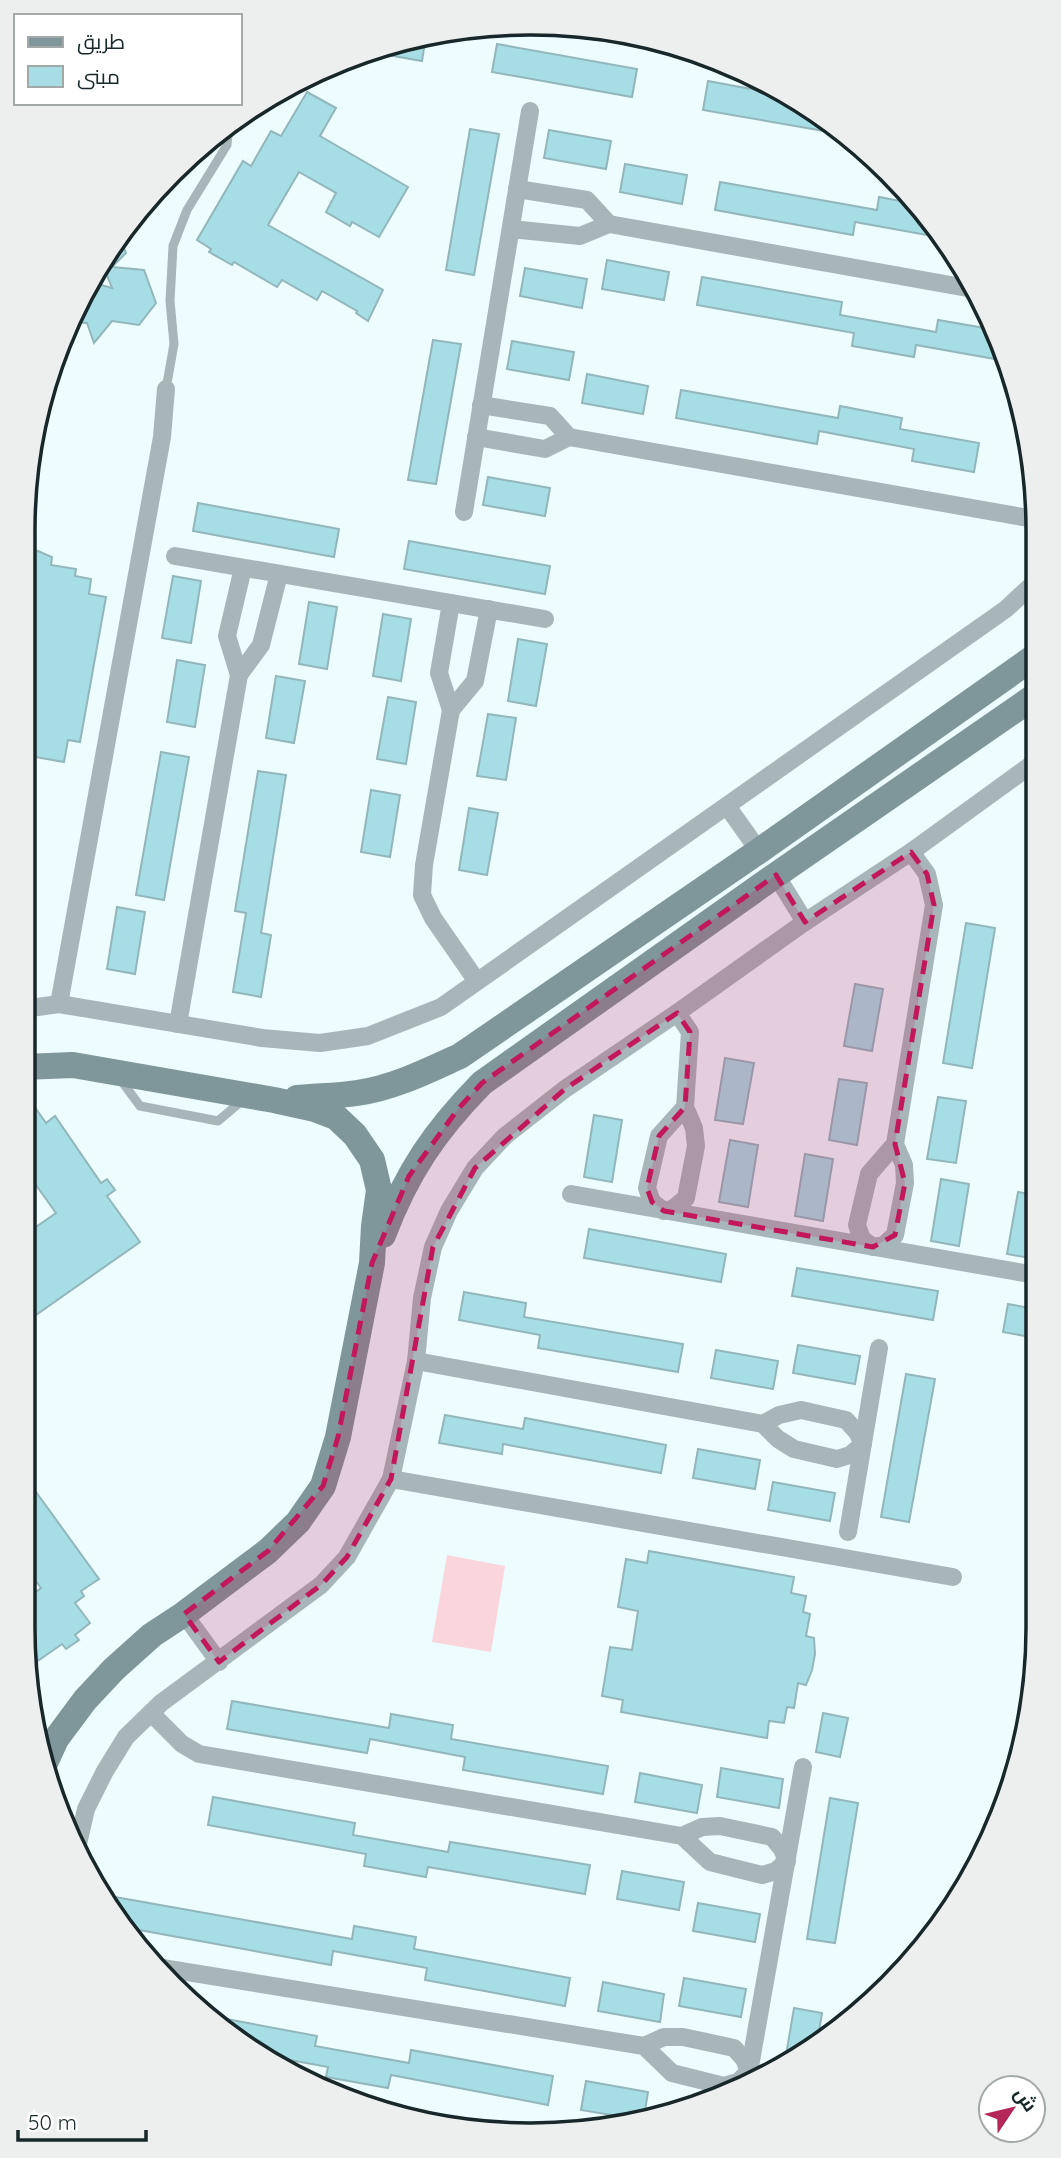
<svg xmlns="http://www.w3.org/2000/svg" width="1061" height="2158" font-family="Quicksand,Cairo,sans-serif">
<style>
.green{fill:#fad6dc}
.building{fill:#a7dee5;stroke:#92b6bc;stroke-width:2}
.lines{fill:none;stroke-linecap:round;stroke-linejoin:round}
.lane{stroke:#a7b7b9;stroke-width:9}
.street{stroke:#a7b7b9;stroke-width:18}
.secondary{stroke:#7f979a;stroke-width:26}
.marked{fill:#c2185b;fill-opacity:0.2;stroke:#c2185b;stroke-width:5;stroke-dasharray:14 9;stroke-linejoin:round}
.rim{fill:none;stroke:#182729;stroke-width:3.5}
</style>
<rect width="100%" height="100%" fill="#edfcfe"/>
<path class="green" d="M447 1555 505 1566 491 1652 432 1642Z"/>
<g class="building">
<path d="M426 36 422 61 365 51 367 50Z"/>
<path d="M497 44 637 69 632 97 492 72Z"/>
<path d="M708 81 789 96 840 128 847 135 703 110Z"/>
<path d="M307 92 336 108 320 136 408 187 379 237 352 222 350 226 326 212 336 193 299 172 268 225 383 290 368 321 356 313 357 311 322 291 317 300 282 280 277 287 234 262 232 265 209 252 211 249 197 240 243 161 251 166 271 131 281 136Z"/>
<path d="M470 129 499 134 474 275 446 270Z"/>
<path d="M549 130 611 141 606 169 544 158Z"/>
<path d="M625 164 687 175 682 204 620 192Z"/>
<path d="M720 182 877 210 879 197 916 204 934 222 943 238 855 222 853 235 715 210Z"/>
<path d="M119 235 126 253 112 267 144 270 156 303 139 325 112 321 94 343 87 323 69 322 75 306 90 282 112 288 106 273 97 282 92 279Z"/>
<path d="M607 260 669 272 664 300 602 289Z"/>
<path d="M525 268 587 279 582 308 520 296Z"/>
<path d="M702 277 842 302 840 315 936 332 938 320 996 330 999 335 995 359 916 345 914 357 852 346 854 333 697 305Z"/>
<path d="M433 340 461 344 436 484 408 480Z"/>
<path d="M512 341 574 352 569 380 507 369Z"/>
<path d="M587 374 648 386 643 414 582 403Z"/>
<path d="M681 390 838 418 840 406 902 418 900 429 979 443 974 472 912 461 914 449 819 431 817 444 676 418Z"/>
<path d="M488 477 550 488 545 516 483 505Z"/>
<path d="M198 503 339 529 334 557 193 531Z"/>
<path d="M409 541 550 566 545 594 404 569Z"/>
<path d="M24 548 38 551 52 557 51 565 76 569 75 576 91 579 89 594 106 597 80 742 68 740 64 762 24 755Z"/>
<path d="M173 576 201 581 191 643 162 638Z"/>
<path d="M309 602 337 607 327 669 299 664Z"/>
<path d="M383 614 411 619 401 681 373 676Z"/>
<path d="M518 639 547 644 536 706 508 701Z"/>
<path d="M177 660 205 665 195 727 167 722Z"/>
<path d="M276 676 305 681 294 743 266 738Z"/>
<path d="M388 697 416 702 406 764 377 759Z"/>
<path d="M488 714 516 718 506 780 477 776Z"/>
<path d="M161 752 189 757 164 900 136 895Z"/>
<path d="M258 771 286 775 261 933 271 935 261 997 233 992 246 913 235 911Z"/>
<path d="M371 790 400 795 390 857 361 852Z"/>
<path d="M469 808 498 813 487 875 459 870Z"/>
<path d="M117 907 145 912 135 974 107 969Z"/>
<path d="M966 923 995 928 972 1068 943 1063Z"/>
<path d="M855 984 883 989 872 1051 844 1046Z"/>
<path d="M725 1058 754 1063 743 1124 715 1120Z"/>
<path d="M839 1079 867 1083 857 1145 829 1140Z"/>
<path d="M938 1097 966 1101 956 1163 927 1159Z"/>
<path d="M34 1106 46 1123 55 1116 101 1183 107 1179 115 1190 107 1196 140 1242 23 1324V1236L56 1213 23 1167V1114Z"/>
<path d="M594 1115 622 1120 612 1182 584 1177Z"/>
<path d="M730 1140 758 1145 748 1207 719 1202Z"/>
<path d="M805 1154 833 1159 823 1221 795 1216Z"/>
<path d="M941 1179 969 1184 959 1246 931 1241Z"/>
<path d="M1018 1192 1036 1195V1259L1007 1254Z"/>
<path d="M589 1229 726 1254 721 1282 584 1258Z"/>
<path d="M797 1268 938 1291 933 1320 792 1296Z"/>
<path d="M464 1292 526 1303 524 1317 683 1344 678 1372 538 1348 540 1335 459 1320Z"/>
<path d="M1008 1304 1036 1309V1338L1003 1332Z"/>
<path d="M798 1345 860 1356 855 1384 793 1373Z"/>
<path d="M716 1350 778 1361 773 1389 711 1378Z"/>
<path d="M906 1374 935 1379 909 1522 881 1517Z"/>
<path d="M445 1415 523 1429 525 1418 666 1445 661 1473 503 1444 502 1454 439 1443Z"/>
<path d="M698 1449 760 1460 755 1489 693 1478Z"/>
<path d="M23 1474 99 1579 81 1591 84 1596 75 1603 90 1623 75 1635 79 1640 66 1649 62 1644 29 1667 23 1628V1602L41 1588 23 1564Z"/>
<path d="M773 1482 835 1493 830 1521 768 1510Z"/>
<path d="M649 1551 794 1577 791 1593 806 1596 803 1612 810 1614 806 1636 814 1638 815 1654 812 1670 806 1685 798 1683 794 1708 787 1707 784 1723 769 1721 767 1738 621 1712 623 1700 602 1696 610 1647 632 1650 638 1611 618 1607 626 1559 647 1563Z"/>
<path d="M232 1701 389 1728 391 1714 453 1725 451 1739 608 1766 603 1794 463 1770 465 1757 370 1739 367 1753 227 1729Z"/>
<path d="M823 1713 848 1718 840 1757 816 1752Z"/>
<path d="M721 1768 783 1779 779 1808 717 1797Z"/>
<path d="M640 1773 702 1785 697 1813 635 1802Z"/>
<path d="M213 1797 355 1823 353 1835 448 1852 450 1842 590 1865 585 1894 428 1867 426 1877 364 1866 366 1854 208 1825Z"/>
<path d="M830 1798 858 1803 835 1943 807 1939Z"/>
<path d="M622 1871 684 1882 679 1910 617 1899Z"/>
<path d="M115 1897 352 1939 354 1926 416 1937 414 1949 570 1978 565 2006 425 1980 427 1968 333 1951 331 1965 123 1927 113 1909Z"/>
<path d="M698 1903 760 1914 755 1942 693 1931Z"/>
<path d="M684 1978 746 1989 741 2017 679 2006Z"/>
<path d="M603 1982 664 1994 660 2022 598 2011Z"/>
<path d="M794 2008 822 2013 818 2038 785 2061Z"/>
<path d="M205 2015 317 2036 315 2046 409 2063 411 2050 553 2076 548 2105 391 2075 388 2088 326 2077 328 2067 258 2054Z"/>
<path d="M586 2081 648 2092 644 2117 635 2119 581 2110Z"/>
</g>
<g class="lines">
<g class="lane">
<path d="M166 389 174 344 170 301 173 246 187 210 227 145 229 125"/>
<path d="M120 1079 140 1106 218 1121 244 1099"/>
</g>
<g class="street">
<path d="M556 24 675 45"/>
<path d="M609 224 973 289"/>
<path d="M511 229 580 236 609 224 587 200 517 189"/>
<path d="M476 437 545 449 569 437 550 416 481 405"/>
<path d="M569 437 1034 519"/>
<path d="M464 512 530 111"/>
<path d="M175 556 545 619"/>
<path d="M243 568 227 636 239 675 261 645 279 574"/>
<path d="M451 603 439 673 451 710 475 681 489 609"/>
<path d="M451 710 424 865 422 895 433 918 476 980"/>
<path d="M727 806 759 851"/>
<path d="M776 875 805 922"/>
<path d="M59 1004 162 437 166 389"/>
<path d="M23 1009 59 1004 262 1038 320 1043 368 1036 441 1007 1006 609 1034 583"/>
<path d="M677 1013 690 1032 685 1107 694 1128 696 1146 686 1198 674 1208 664 1211 652 1202 647 1188 659 1136 685 1107"/>
<path d="M178 1024 239 675"/>
<path d="M895 1144 869 1174 857 1225 862 1239 873 1247 884 1245 895 1235 905 1183 904 1165 895 1144 934 905 927 874 911 852"/>
<path d="M571 1194 1036 1275"/>
<path d="M416 1361 763 1424 778 1439 794 1449 837 1459 850 1455 863 1444 857 1432 846 1420 801 1410 779 1415 763 1424"/>
<path d="M391 1479 953 1577"/>
<path d="M848 1532 879 1348"/>
<path d="M184 1614 219 1662"/>
<path d="M151 1713 182 1744 199 1754 682 1836 702 1827 720 1826 772 1837 782 1849 787 1861 776 1871 762 1875 710 1862 682 1836"/>
<path d="M78 1844 86 1809 105 1771 126 1737 161 1703 321 1585 347 1557 391 1479 416 1361 422 1298 433 1247 449 1211 475 1168 505 1136 565 1089 677 1013 805 922 911 852 1035 762"/>
<path d="M156 1967 644 2046 664 2037H683L734 2048 744 2059 749 2071 738 2082 724 2086 672 2073 644 2046"/>
<path d="M749 2072 803 1767"/>
</g>
<g class="secondary">
<path d="M23 1067 73 1065 274 1100 315 1109 336 1117 355 1135 372 1160 379 1190 374 1226 372 1263 338 1437 323 1486 298 1522 268 1551 184 1614 152 1635 114 1669 85 1700 56 1739 45 1763"/>
<path d="M297 1098C317 1096 337 1096 357 1093 393 1088 427 1071 460 1056L759 851 1034 657"/>
<path d="M383 1235C407 1172 435 1131 482 1083L776 875 1035 696"/>
</g>
</g>
<path class="marked" d="M911 852 927 874 934 905 895 1144 905 1183 895 1235 873 1247 664 1211 652 1202 647 1188 659 1136 685 1107 690 1032 677 1013 565 1089 475 1168 433 1247 391 1479 347 1557 321 1585 219 1662 184 1614 268 1551 323 1486 338 1437 372 1263 409 1176 458 1109 482 1083 776 875 805 922Z"/>
<path d="M0 0H1061V2158H0ZM530 35H531A495 495 0 0 1 1026 530V1628A495 495 0 0 1 531 2123H530A495 495 0 0 1 35 1628V530A495 495 0 0 1 530 35Z" fill="#edeeee" fill-rule="evenodd"/>
<path class="rim" d="M530 35H531A495 495 0 0 1 1026 530V1628A495 495 0 0 1 531 2123H530A495 495 0 0 1 35 1628V530A495 495 0 0 1 530 35Z"/>
<rect x="14" y="14" width="228" height="91" fill="#ffffff" stroke="#a3a9a9" stroke-width="2"/>
<rect x="28" y="37" width="35" height="10" fill="#7f979a" stroke="#a3a9a9" stroke-width="2"/>
<text x="77" y="49" font-size="21" fill="#182729">طريق</text>
<rect x="28" y="66" width="35" height="21" fill="#a7dee5" stroke="#a3a9a9" stroke-width="2"/>
<text x="77" y="84" font-size="21" fill="#182729">مبنى</text>
<g transform="translate(1012 2109) rotate(55)"><circle r="33" fill="#ffffff" stroke="#a3a9a9" stroke-width="2"/>
<path d="M0-5L12 26L0 18L-12 26Z" fill="#b52659"/>
<text y="-10" font-size="19" font-weight="bold" text-anchor="middle" fill="#182729">ش</text>
</g>
<path d="M18 2130v10h128v-10" fill="none" stroke="#182729" stroke-width="3.5"/>
<text x="28" y="2130" font-size="21" fill="#182729" stroke="#ffffff" stroke-width="5" paint-order="stroke">50 m</text>
</svg>
